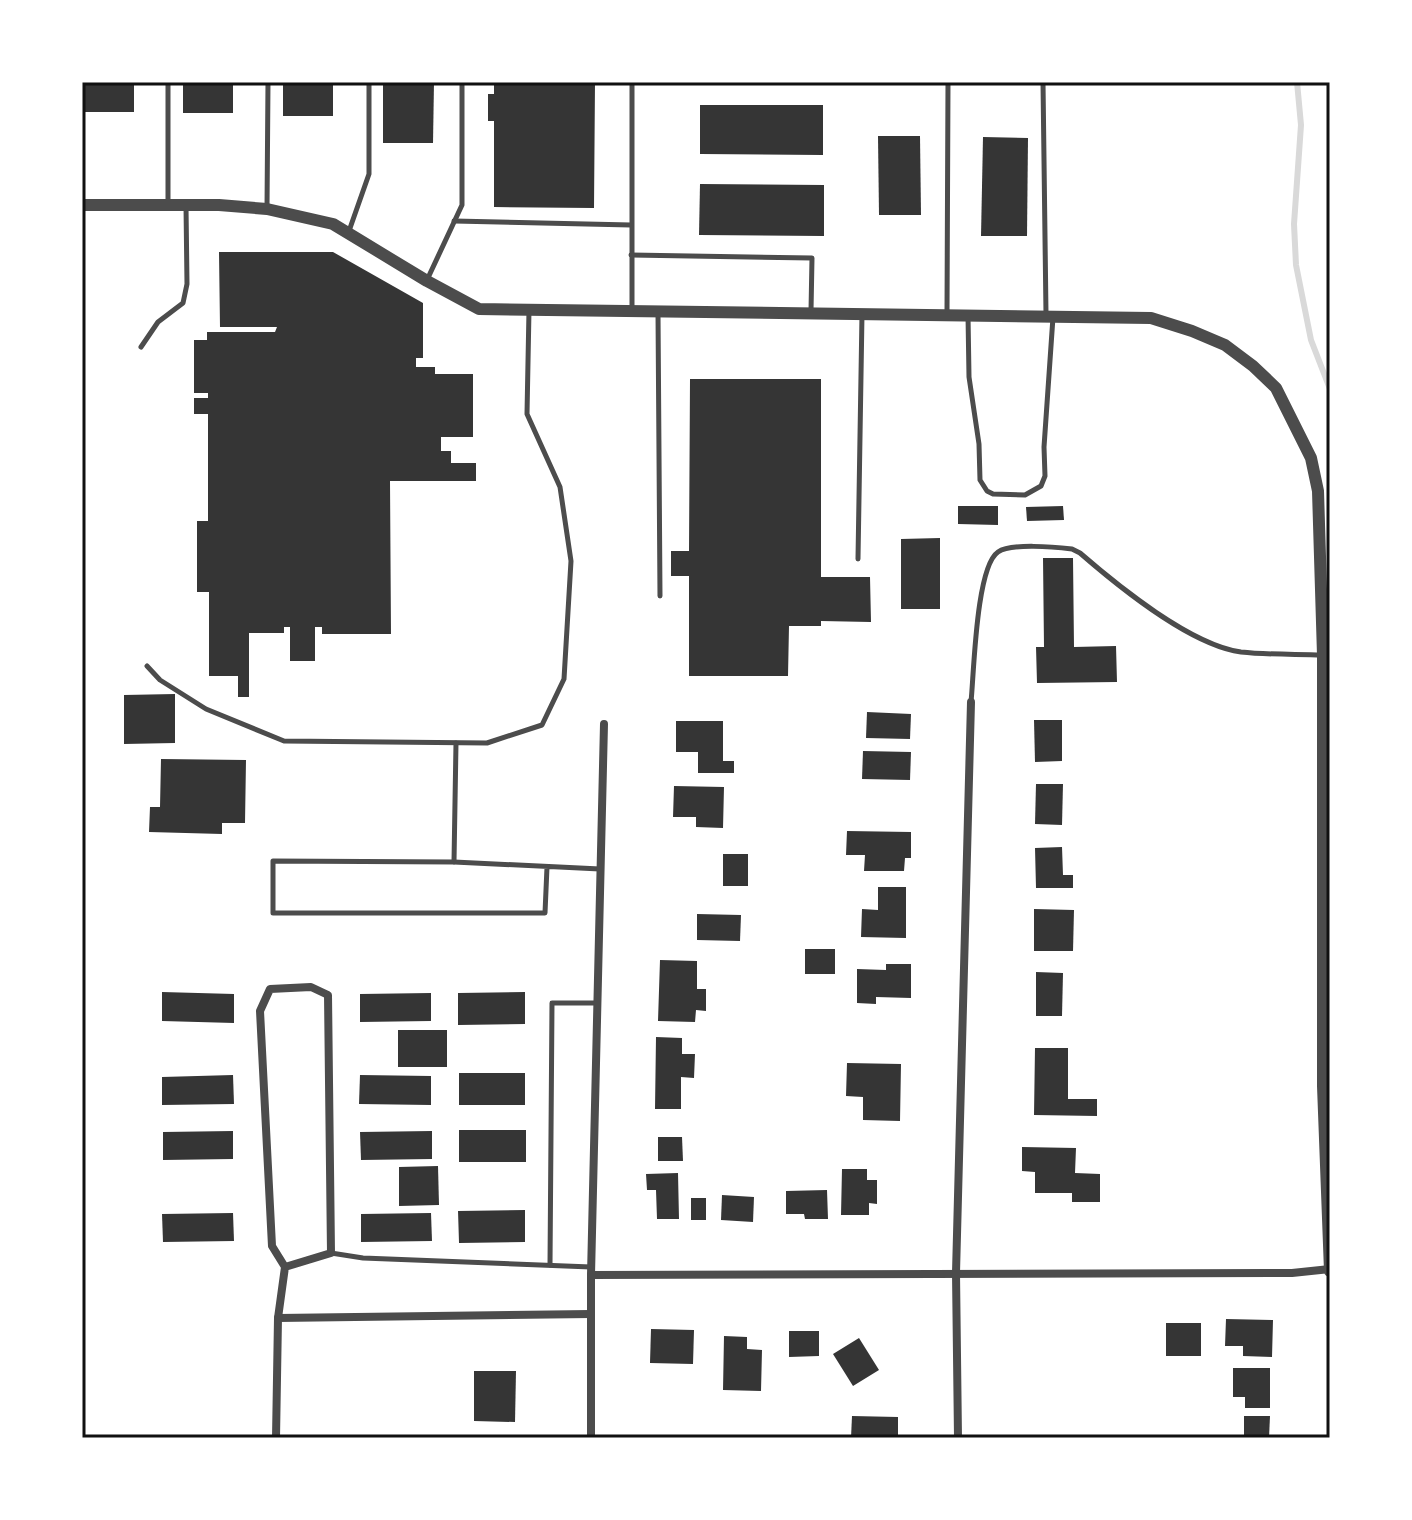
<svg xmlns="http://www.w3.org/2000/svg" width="1412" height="1520" font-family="Lato,sans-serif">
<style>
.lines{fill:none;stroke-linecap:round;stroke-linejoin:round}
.stream{stroke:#d9d9d9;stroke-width:6}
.building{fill:#353535}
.service{stroke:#4c4c4c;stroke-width:5}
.minor{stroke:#4c4c4c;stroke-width:8}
.tertiary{stroke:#4c4c4c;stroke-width:12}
.neatline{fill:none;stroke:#111;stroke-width:3}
</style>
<rect width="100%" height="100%" fill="#fff"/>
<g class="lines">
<path class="stream" d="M1297 82 1301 125 1294 224 1296 265 1311 340 1330 389"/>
</g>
<g class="building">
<rect x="84" y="82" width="50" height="30"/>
<rect x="183" y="82" width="50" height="31"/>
<rect x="283" y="82" width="50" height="34"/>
<path d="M383 82H434L433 143H383Z"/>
<path d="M494 82H595L594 208 494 207V121H488V94H494Z"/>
<path d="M700 105H823V155L700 154Z"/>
<path d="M878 136H920L921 215H879Z"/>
<path d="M983 137 1028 138 1027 236H981Z"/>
<path d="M700 184 824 185V236L699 235Z"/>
<path d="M219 252H333L423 303V358H416V367H435V374H473V437H441V451H451V463H476V481H390L391 634H322V627H315V661H290V627H284V633H249V697H238V676H209V592H197V521H208V414H194V398H208V393H194V340H207V332H275L277 327H220Z"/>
<path d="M690 379H821V577H870L871 622 821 621V626H789L788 676H689V576H671V551H689Z"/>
<path d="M958 506H998V525L958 524Z"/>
<path d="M1063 506 1064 520 1027 521 1026 507Z"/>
<path d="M940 538V609H901V539Z"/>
<path d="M1043 558H1073L1074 647 1116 646 1117 682 1037 683 1036 647H1044Z"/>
<path d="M175 694V743L124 744V695Z"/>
<path d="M867 712 911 714 910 739 866 738Z"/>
<path d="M1034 720H1062V761L1035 762Z"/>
<path d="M676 721H723V761H734V773H698V752H676Z"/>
<path d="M863 751 911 752 910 780 862 779Z"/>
<path d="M161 759 246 760 245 823H222V834L149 832 150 807H160Z"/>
<path d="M1036 784H1063L1062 825 1035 824Z"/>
<path d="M674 786 724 787 723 828 696 827V817H673Z"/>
<path d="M847 831 911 832V858H905L904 871H864L865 855H846Z"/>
<path d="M1062 847 1063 875H1073V888H1036L1035 848Z"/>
<rect x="723" y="854" width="25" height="32"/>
<path d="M878 887H906V938L861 937 862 909 878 910Z"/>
<path d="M1034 909 1074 910 1073 951H1034Z"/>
<path d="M697 914 741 915 740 941 697 940Z"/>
<rect x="805" y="949" width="30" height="25"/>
<path d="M660 960 697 961V989H706V1011L696 1010 695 1022 658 1021Z"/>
<path d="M886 964H911V998L876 997V1004L857 1003V969L886 970Z"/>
<path d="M1036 972 1063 973 1062 1016H1036Z"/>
<path d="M162 992 234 994V1023L162 1021Z"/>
<path d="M525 992V1024L458 1025V993Z"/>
<path d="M431 993V1021L360 1022V994Z"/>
<rect x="398" y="1030" width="49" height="37"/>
<path d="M656 1037 682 1038V1054H695L694 1078 681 1077V1109H655Z"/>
<path d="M1035 1048H1068V1099H1097V1116L1034 1115Z"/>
<path d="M847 1063 901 1064 900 1121 863 1120V1097L846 1096Z"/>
<rect x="459" y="1073" width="66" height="32"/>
<path d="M233 1075 234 1104 162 1105V1077Z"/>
<path d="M360 1075 431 1076V1105L359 1104Z"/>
<rect x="459" y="1130" width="67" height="32"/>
<path d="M233 1131V1159L163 1160V1132Z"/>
<path d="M432 1131V1159L361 1160 360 1132Z"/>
<path d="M658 1137H682L683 1161H658Z"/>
<path d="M1022 1147 1076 1148 1075 1173 1100 1174V1202H1072V1193H1035V1172L1022 1171Z"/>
<path d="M438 1166 439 1205 399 1206V1167Z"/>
<path d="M842 1169H867V1180H877V1204L869 1203V1215H841Z"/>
<path d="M678 1173 679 1219H657L656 1190H647L646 1174Z"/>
<path d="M827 1190 828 1219H805L804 1214H786V1191Z"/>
<path d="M722 1195 754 1197 753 1222 721 1220Z"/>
<rect x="691" y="1198" width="15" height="22"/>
<path d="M525 1210V1242L459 1243 458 1211Z"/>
<path d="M233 1213 234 1241 163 1242 162 1214Z"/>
<path d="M431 1213 432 1241 361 1242V1214Z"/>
<path d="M1226 1319 1273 1320 1272 1357 1243 1356V1346H1225Z"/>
<rect x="1166" y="1323" width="35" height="33"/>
<path d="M651 1329 694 1330 693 1364 650 1363Z"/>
<path d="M789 1331H819V1356L789 1357Z"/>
<path d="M724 1336 747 1337V1349L762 1350 761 1391 723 1390Z"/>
<path d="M859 1338 879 1370 853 1386 833 1354Z"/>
<path d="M1233 1368H1270V1408H1245V1397H1233Z"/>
<path d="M474 1371H516L515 1422 474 1421Z"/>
<path d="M852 1416 898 1417V1438H851Z"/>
<path d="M1244 1416H1270L1269 1438H1244Z"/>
</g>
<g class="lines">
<g class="service">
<path d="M168 82V204"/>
<path d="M1043 82 1046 314"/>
<path d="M267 208 268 82"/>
<path d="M454 221 631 225"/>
<path d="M349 231 369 174V82"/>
<path d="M631 255 812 258 811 311"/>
<path d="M427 280 462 205V82"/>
<path d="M632 309V82"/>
<path d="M658 312 660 596"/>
<path d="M947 313 948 82"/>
<path d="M968 315 969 377 979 444 980 480 987 491 993 494 1025 495 1041 486 1045 476 1044 447 1053 317"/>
<path d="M141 347 158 322 183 303 187 284 186 206"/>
<path d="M858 559 862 314"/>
<path d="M147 666 160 680 206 709 284 741 487 743 542 725 564 679 571 561 560 487 527 414 529 310"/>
<path d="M971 702C974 673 976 567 998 552 1011 543 1055 547 1072 549L1080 553C1118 586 1191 645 1241 652 1268 655 1295 654 1322 655"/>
<path d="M454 862 456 743"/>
<path d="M547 867 545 913H273V861L454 862 600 869"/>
<path d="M331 1253 363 1258 591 1267"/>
<path d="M550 1265 552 1003H597"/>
</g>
<g class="minor">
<path d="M591 1275 1292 1273 1330 1269"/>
<path d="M278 1318 591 1314"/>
<path d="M276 1438 278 1318 285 1267 272 1246 260 1011 270 989 311 987 328 995 331 1253 285 1267"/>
<path d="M591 1438V1275L604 724"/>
<path d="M958 1438 956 1273 971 702"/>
</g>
<path class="tertiary" d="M82 205H219L267 209 333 224 427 281 479 309 1151 318 1192 331 1225 345 1253 366 1276 388 1311 458 1318 491 1323 655V1086L1330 1271"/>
</g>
<rect width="1412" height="1520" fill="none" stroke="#ffffff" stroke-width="168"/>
<rect x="84" y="84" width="1244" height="1352" class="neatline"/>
</svg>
